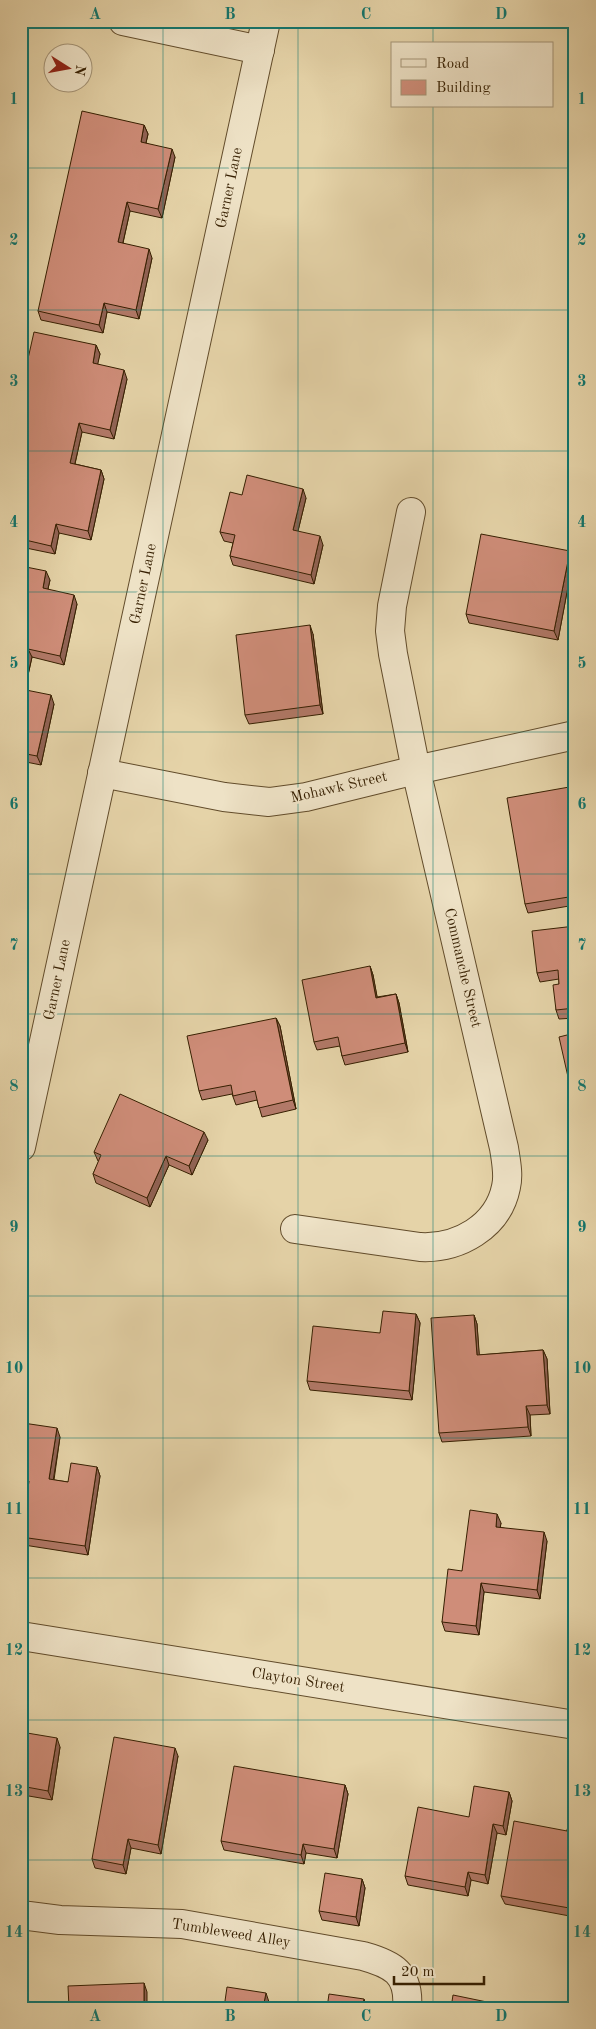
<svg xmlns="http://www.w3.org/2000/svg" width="596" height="2029" font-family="'Old Standard TT',serif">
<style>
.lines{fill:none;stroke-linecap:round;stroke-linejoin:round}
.minor-casing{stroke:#624c2b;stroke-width:30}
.minor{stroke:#eee2c6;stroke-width:28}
.wall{fill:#b27968;stroke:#361f01}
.shaded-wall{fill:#916355;stroke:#361f01}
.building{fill:#cf8d79;stroke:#361f01}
.grid{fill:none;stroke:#0f766e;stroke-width:1;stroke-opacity:0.55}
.labels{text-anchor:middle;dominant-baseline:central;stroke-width:5;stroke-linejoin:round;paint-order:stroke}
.street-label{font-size:15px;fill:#361f01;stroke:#eee2c6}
.neatline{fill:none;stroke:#0f766e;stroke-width:2}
.grid-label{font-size:16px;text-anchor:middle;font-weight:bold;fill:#0f766e}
</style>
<rect width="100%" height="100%" fill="#e5d3a8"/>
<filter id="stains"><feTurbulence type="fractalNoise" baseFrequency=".004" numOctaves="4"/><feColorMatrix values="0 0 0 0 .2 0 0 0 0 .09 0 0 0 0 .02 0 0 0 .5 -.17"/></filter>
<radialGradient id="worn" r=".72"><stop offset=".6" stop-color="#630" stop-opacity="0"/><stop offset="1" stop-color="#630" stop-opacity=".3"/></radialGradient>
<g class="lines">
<g class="minor-casing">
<g id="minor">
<path d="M123 21 260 50"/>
<path d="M102 773 224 797 269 802 306 797 416 770 575 735"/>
<path d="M21 1147 266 21"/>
<path d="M295 1229 420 1247C458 1249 498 1227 506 1187 509 1175 506 1161 504 1148L416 770 393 654 390 631 392 606 411 512"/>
<path d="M21 1636 575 1725"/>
<path d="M21 1915 60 1920 182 1924 363 1956C392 1964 410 1973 407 2008"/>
</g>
</g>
<use href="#minor" class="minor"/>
</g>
<g class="wall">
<path d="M144 125 148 134 146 143 175 157 162 218 130 211 123 243 152 258 139 319 107 312 103 333 41 320 38 311Z"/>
<path d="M96 345 100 354 97 364 127 379 114 439 82 432 75 464 101 470 104 479 91 540 59 533 55 554 21 547V390Z"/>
<path d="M242 495 306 498 298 531 323 545 314 584 233 565 230 556 233 543 224 541 220 532Z"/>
<path d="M573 560 558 640 469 623 466 614Z"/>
<path d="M21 566 50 580 48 589 77 604 64 665 32 657 25 689 54 704 41 765 21 761Z"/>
<path d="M313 634 323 714 249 724 245 715Z"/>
<path d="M575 786V905L528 913 525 904Z"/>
<path d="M575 926V1018L559 1019 556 1010 559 984V979L540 982 537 973Z"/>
<path d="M370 966 373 975 377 997 396 994 399 1003 408 1052 345 1065 342 1056 340 1046 317 1050 314 1042Z"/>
<path d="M276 1018 280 1026 296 1109 262 1117 257 1100 236 1105 232 1094 202 1100 199 1091Z"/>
<path d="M208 1140 192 1175 169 1165 150 1207 96 1183 93 1174 99 1161H98L94 1152Z"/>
<path d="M416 1314 420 1323 412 1400 310 1390 307 1381 380 1333Z"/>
<path d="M474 1315 477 1324 479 1355 543 1350 547 1359 550 1414 530 1415 531 1436 442 1442 439 1433Z"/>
<path d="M21 1434 60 1437 54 1480 68 1482 97 1467 100 1476 88 1555 24 1545 21 1538V1532L28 1489 21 1488Z"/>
<path d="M501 1523 500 1527 547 1541 540 1599 484 1592 479 1635 445 1631 442 1622 462 1571Z"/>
<path d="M21 1732 60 1747 52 1800 23 1795 21 1805Z"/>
<path d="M178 1756 161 1854 131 1848 126 1874 95 1868 92 1859Z"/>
<path d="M345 1785 348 1794 337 1858 306 1853 304 1864 224 1850 221 1841Z"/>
<path d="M509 1792 512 1801 506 1835 497 1833 488 1884 471 1880 468 1896 408 1885 405 1876 469 1817Z"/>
<path d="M575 1792V1917L505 1904 501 1896 567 1831Z"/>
<path d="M362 1879 365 1888 359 1926 322 1920 319 1911Z"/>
</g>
<g class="shaded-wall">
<path d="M144 125 148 134 144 151 141 142Z"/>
<path d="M172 149 175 157 162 218 158 209Z"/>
<path d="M127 202 130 211 121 251 118 242Z"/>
<path d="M149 249 152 258 139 319 136 310Z"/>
<path d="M104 303 107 312 103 333 99 325Z"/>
<path d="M96 345 100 354 96 372 93 363Z"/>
<path d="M124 370 127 379 114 439 110 430Z"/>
<path d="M79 423 82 432 73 472 70 463Z"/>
<path d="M101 470 104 479 91 540 88 531Z"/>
<path d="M303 489 306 498 296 539 293 530Z"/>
<path d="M56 524 59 533 55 554 51 546Z"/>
<path d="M320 536 323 545 314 584 311 575Z"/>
<path d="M570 551 573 560 558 640 554 631Z"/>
<path d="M46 571 50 580 46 597 43 588Z"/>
<path d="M74 595 77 604 64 665 60 656Z"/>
<path d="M310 625 313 634 323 714 320 705Z"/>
<path d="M28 649 32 657 23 697 21 693V681Z"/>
<path d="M51 695 54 704 41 765 37 756Z"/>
<path d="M370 966 373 975 379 1007 376 998Z"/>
<path d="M396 994 399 1003 408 1052 405 1043Z"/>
<path d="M276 1018 280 1026 296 1109 293 1100Z"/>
<path d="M204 1132 208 1140 192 1175 189 1166Z"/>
<path d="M166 1156 169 1165 150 1207 147 1198Z"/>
<path d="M416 1314 420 1323 412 1400 409 1391Z"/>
<path d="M474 1315 477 1324 480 1364 477 1355Z"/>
<path d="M543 1350 547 1359 550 1414 547 1405Z"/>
<path d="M526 1406 530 1415 531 1436 528 1427Z"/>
<path d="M57 1428 60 1437 52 1488 49 1479Z"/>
<path d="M97 1467 100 1476 88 1555 85 1546Z"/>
<path d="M497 1514 501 1523 499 1535 496 1527Z"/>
<path d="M544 1532 547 1541 540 1599 537 1590Z"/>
<path d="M481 1583 484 1592 479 1635 476 1626Z"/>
<path d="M57 1738 60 1747 52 1800 48 1791Z"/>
<path d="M175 1748 178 1756 161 1854 158 1845Z"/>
<path d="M345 1785 348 1794 337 1858 334 1849Z"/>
<path d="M21 1790 23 1795 21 1805Z"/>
<path d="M509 1792 512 1801 506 1835 503 1826Z"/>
<path d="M493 1824 497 1833 488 1884 485 1875Z"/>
<path d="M128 1839 131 1848 126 1874 123 1865Z"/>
<path d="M303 1844 306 1853 304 1864 301 1855Z"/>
<path d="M468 1872 471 1880 468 1896 465 1887Z"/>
<path d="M362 1879 365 1888 359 1926 356 1917Z"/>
<path d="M144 1983 147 1992V2008H144Z"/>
<path d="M266 1993 269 2002 268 2008H263Z"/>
<path d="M364 1999 367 2008H362Z"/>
<path d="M487 2002 490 2008H486Z"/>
</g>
<g class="building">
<path d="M82 111 144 125 141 142 172 149 158 209 127 202 118 242 149 249 136 310 104 303 99 325 38 311Z"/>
<path d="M34 332 96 345 93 363 124 370 110 430 79 423 70 463 101 470 88 531 56 524 51 546 21 539V390Z"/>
<path d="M247 475 303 489 293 530 320 536 311 575 230 556 235 535 220 532 230 492 242 495Z"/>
<path d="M481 534 570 551 554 631 466 614Z"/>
<path d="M21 566 46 571 43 588 74 595 60 656 28 649 21 681Z"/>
<path d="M310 625 320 705 245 715 236 635Z"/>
<path d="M21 689 51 695 37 756 21 753Z"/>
<path d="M575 786V896L525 904 507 798Z"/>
<path d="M575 926V1008L556 1010 553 985 559 984 558 970 537 973 532 931Z"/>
<path d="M370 966 376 998 396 994 405 1043 342 1056 338 1037 314 1042 302 980Z"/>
<path d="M276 1018 293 1100 259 1108 255 1091 233 1096 231 1085 199 1091 187 1036Z"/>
<path d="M575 1033V1108L559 1037Z"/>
<path d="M120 1094 204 1132 189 1166 166 1156 147 1198 93 1174 101 1155 94 1152Z"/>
<path d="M383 1311 416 1314 409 1391 307 1381 313 1326 380 1333Z"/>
<path d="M474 1315 477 1355 543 1350 547 1405 526 1406 528 1427 439 1433 431 1318Z"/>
<path d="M23 1423 57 1428 49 1479 68 1482 71 1463 97 1467 85 1546 21 1537 29 1481 21 1480V1434Z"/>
<path d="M470 1510 497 1514 496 1527 544 1532 537 1590 481 1583 476 1626 442 1622 448 1569 462 1571Z"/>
<path d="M21 1732 57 1738 48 1791 21 1786Z"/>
<path d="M114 1737 175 1748 158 1845 128 1839 123 1865 92 1859Z"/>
<path d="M234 1766 345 1785 334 1849 303 1844 301 1855 221 1841Z"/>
<path d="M474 1786 509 1792 503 1826 493 1824 485 1875 468 1872 465 1887 405 1876 418 1807 469 1817Z"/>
<path d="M574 1792H575V1909L501 1896 514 1821 567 1831Z"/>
<path d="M325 1873 362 1879 356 1917 319 1911Z"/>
<path d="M144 1983V2008H69L68 1986Z"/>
<path d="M227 1987 266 1993 263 2008H224Z"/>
<path d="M329 1994 364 1999 362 2008H327Z"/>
<path d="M453 1995 487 2002 486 2008H451Z"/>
<path d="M21 1998 25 2008H21Z"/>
</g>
<path class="grid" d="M163 21V2008M298 21V2008M433 21V44M433 106V2008M21 168H575M21 310H575M21 451H575M21 592H575M21 732H575M21 874H575M21 1014H575M21 1156H575M21 1296H575M21 1438H575M21 1578H575M21 1720H575M21 1860H575"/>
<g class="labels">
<g class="street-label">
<text transform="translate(230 188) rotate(-78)">Garner Lane</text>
<text transform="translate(144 584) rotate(-78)">Garner Lane</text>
<text transform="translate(339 788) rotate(-13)">Mohawk Street</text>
<text transform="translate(462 968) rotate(77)">Commanche Street</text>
<text transform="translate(58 980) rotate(-78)">Garner Lane</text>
<text transform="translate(298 1681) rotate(9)">Clayton Street</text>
<text transform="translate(231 1934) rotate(9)">Tumbleweed Alley</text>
</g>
</g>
<rect width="596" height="2029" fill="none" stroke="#e5d3a8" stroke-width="55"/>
<rect x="391" y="42" width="162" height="65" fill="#eee2c6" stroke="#a49477"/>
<rect x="401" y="59" width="25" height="8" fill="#eee2c6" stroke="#a49477"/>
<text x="436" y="68" font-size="15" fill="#361f01">Road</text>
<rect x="401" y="80" width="25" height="15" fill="#cf8d79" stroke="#a49477"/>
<text x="436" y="92" font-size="15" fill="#361f01">Building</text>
<g transform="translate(68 68) rotate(101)"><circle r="24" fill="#eee2c6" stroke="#a49477"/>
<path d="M0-4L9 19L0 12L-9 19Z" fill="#8f2418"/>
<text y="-8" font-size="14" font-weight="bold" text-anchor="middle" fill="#361f01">N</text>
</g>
<path d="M394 1976v8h90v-8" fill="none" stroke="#361f01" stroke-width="2.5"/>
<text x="401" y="1976" font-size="15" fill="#361f01" stroke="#eee2c6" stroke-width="4" paint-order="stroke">20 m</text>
<rect x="28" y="28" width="540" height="1974" class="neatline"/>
<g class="grid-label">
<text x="95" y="19">A</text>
<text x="230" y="19">B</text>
<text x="366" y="19">C</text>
<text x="501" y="19">D</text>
<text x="14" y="104">1</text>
<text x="582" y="104">1</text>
<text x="14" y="245">2</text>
<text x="582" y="245">2</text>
<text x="14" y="386">3</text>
<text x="582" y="386">3</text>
<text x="14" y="527">4</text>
<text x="582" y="527">4</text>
<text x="14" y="668">5</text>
<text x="582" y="668">5</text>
<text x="14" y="809">6</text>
<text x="582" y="809">6</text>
<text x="14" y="950">7</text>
<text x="582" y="950">7</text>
<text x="14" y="1091">8</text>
<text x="582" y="1091">8</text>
<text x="14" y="1232">9</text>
<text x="582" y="1232">9</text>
<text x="14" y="1373">10</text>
<text x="582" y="1373">10</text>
<text x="14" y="1514">11</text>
<text x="582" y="1514">11</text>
<text x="14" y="1655">12</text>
<text x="582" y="1655">12</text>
<text x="14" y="1796">13</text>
<text x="582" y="1796">13</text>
<text x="14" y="1937">14</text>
<text x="582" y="1937">14</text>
<text x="95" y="2021">A</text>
<text x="230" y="2021">B</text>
<text x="366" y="2021">C</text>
<text x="501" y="2021">D</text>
</g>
<rect width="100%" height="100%" filter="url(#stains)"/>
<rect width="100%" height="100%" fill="url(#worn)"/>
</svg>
